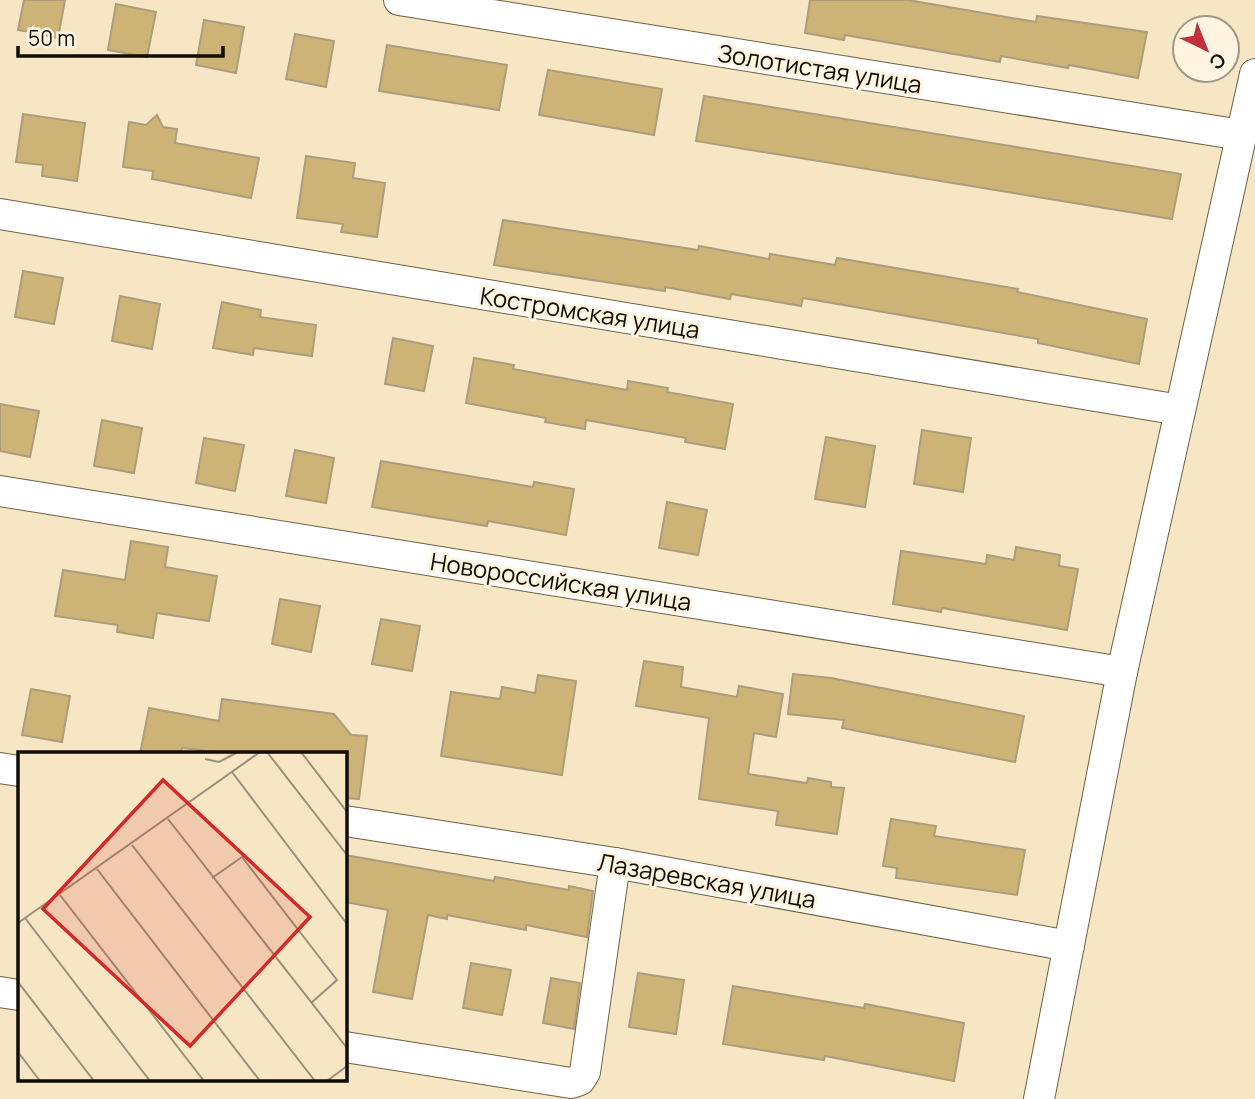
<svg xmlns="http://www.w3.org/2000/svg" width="1255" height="1099" font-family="Manrope,sans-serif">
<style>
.building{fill:#ceb377;stroke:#ac9d7d;stroke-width:2}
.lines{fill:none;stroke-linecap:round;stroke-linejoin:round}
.street-casing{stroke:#6f6143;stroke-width:32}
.street{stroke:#fff;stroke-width:30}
.labels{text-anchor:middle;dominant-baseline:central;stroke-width:6;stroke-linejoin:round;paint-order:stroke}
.street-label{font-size:24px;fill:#110c03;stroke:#fef4e0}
.inset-road{fill:none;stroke:#9a8f77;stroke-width:2}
.view{fill:#d62828;fill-opacity:0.15;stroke:#d62828;stroke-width:3.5}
.inset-edge{fill:none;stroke:#110c03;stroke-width:3.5}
</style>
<rect width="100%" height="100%" fill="#f6e6c4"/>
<g class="building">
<path d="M24 0H65L58 38 18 30Z"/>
<path d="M810 0H908L1036 22 1037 16 1147 32 1138 78 1069 65 1068 68 1001 56 1000 62 845 35 844 40 805 33Z"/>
<path d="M116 4 156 12 147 57 108 50Z"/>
<path d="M204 20 244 27 236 73 196 65Z"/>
<path d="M295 34 334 41 326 87 286 79Z"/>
<path d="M387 45 507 65 499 110 379 91Z"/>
<path d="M548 70 662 89 654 135 539 115Z"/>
<path d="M704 96 1181 174 1172 219 696 141Z"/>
<path d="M23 114 85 123 77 181 42 176 43 165 16 162Z"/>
<path d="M157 115 163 127 177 129 175 143 259 158 251 198 152 179 153 171 123 167 129 122 146 125Z"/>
<path d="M306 156 355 163 353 178 385 183 377 237 341 232 343 224 297 218Z"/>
<path d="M503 220 698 250 699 246 769 259 770 254 835 265 837 258 1018 289 1017 292 1147 319 1139 364 1038 343V339L803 298 801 306 731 294 730 299 665 287V291L494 265Z"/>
<path d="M23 271 63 278 54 324 15 317Z"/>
<path d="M120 296 160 304 152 349 112 341Z"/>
<path d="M222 302 261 310 260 317 316 325 312 356 254 348 253 355 213 348Z"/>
<path d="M393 338 433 346 424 391 385 384Z"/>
<path d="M474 358 514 365 513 369 627 390 628 381 668 388 667 392 733 404 725 449 685 442 686 438 586 420 585 429 545 422 546 418 466 403Z"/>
<path d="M0 404 39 411 30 457 0 451Z"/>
<path d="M102 420 142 428 134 473 94 466Z"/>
<path d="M922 430 971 438 963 492 914 484Z"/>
<path d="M826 437 875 446 865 507 815 499Z"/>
<path d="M204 438 244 445 235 491 196 483Z"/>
<path d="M295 450 334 458 326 503 286 496Z"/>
<path d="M381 461 533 487 534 482 574 489 566 535 488 521 487 526 372 507Z"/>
<path d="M667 502 707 510 698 555 659 548Z"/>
<path d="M131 541 168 547 165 567 217 576 209 621 157 613 153 638 117 632 118 625 55 616 63 570 125 580Z"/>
<path d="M1016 547 1060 555 1059 566 1078 569 1067 630 942 608 941 612 893 604 901 551 986 564 987 555 1014 560Z"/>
<path d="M280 599 320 606 311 652 272 644Z"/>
<path d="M381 619 420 626 412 671 372 664Z"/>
<path d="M644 661 683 667 681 687 737 697 739 686 783 694 776 737 754 733 748 774 807 783 808 778 831 782V787L844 788 837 834 776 825 778 811 699 799 709 718 636 706Z"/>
<path d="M793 674 831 678 1024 716 1015 762 842 728 844 720 788 714Z"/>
<path d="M538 675 576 681 562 775 441 756 451 692 500 699 502 687 535 693Z"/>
<path d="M31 689 70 696 62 742 22 735Z"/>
<path d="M222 699 334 714 351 735 367 736 359 799 345 798V754H234L182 748 181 754H140L149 708 219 721Z"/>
<path d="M891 819 936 826 934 836 1025 850 1017 895 896 878 897 868 883 866Z"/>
<path d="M345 855 494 881 495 877 569 890V886L593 891 587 937 526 925V930L447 915V919L428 915 412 999 373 992 388 910 345 902Z"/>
<path d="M471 963 511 970 502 1015 463 1008Z"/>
<path d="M638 973 684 980 676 1034 629 1027Z"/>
<path d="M551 978 580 983 574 1029 543 1023Z"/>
<path d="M733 986 864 1008 865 1004 964 1023 954 1081 825 1056 824 1060 723 1044Z"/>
</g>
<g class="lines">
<g class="street-casing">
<g id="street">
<path d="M399 0 1241 135"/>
<path d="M0 214 1180 410"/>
<path d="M0 491 1122 672"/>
<path d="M0 768 19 771"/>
<path d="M345 821 615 863 1069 946"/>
<path d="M0 992 19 995"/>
<path d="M345 1047 571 1083 580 1080 585 1072 615 863"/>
<path d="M1039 1099 1122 672 1255 74"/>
</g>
</g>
<use href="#street" class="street"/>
</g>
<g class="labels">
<g class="street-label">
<text transform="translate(820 68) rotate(9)">Золотистая улица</text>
<text transform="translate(590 312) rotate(9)">Костромская улица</text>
<text transform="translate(561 581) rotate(9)">Новороссийская улица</text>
<text transform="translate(707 880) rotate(10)">Лазаревская улица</text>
</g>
</g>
<g transform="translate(18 752)">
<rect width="329" height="329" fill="#f6e6c4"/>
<path class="inset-road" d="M249 0 329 103M283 0 329 60M187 7 201 10 220 0M214 20 329 172M150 67 329 296M114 93 297 329M79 117 242 329M194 126 224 105 319 228 293 251M42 143 186 329M7 166 132 329M0 171 242 0M0 230 76 329M0 300 22 329M309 329 329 314"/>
<path class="view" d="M145 28 292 165 172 294 25 157Z"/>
<rect width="329" height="329" class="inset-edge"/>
</g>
<g transform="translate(1206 49) rotate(137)"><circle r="33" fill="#fef4e0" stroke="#9f9788" stroke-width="2"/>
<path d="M0-5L12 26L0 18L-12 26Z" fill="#c1303f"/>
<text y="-10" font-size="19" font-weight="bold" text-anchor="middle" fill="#110c03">С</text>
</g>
<path d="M18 46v10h205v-10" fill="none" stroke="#110c03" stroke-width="3.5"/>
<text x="28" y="46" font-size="21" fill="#110c03" stroke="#fef4e0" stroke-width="5" paint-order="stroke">50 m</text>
</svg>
